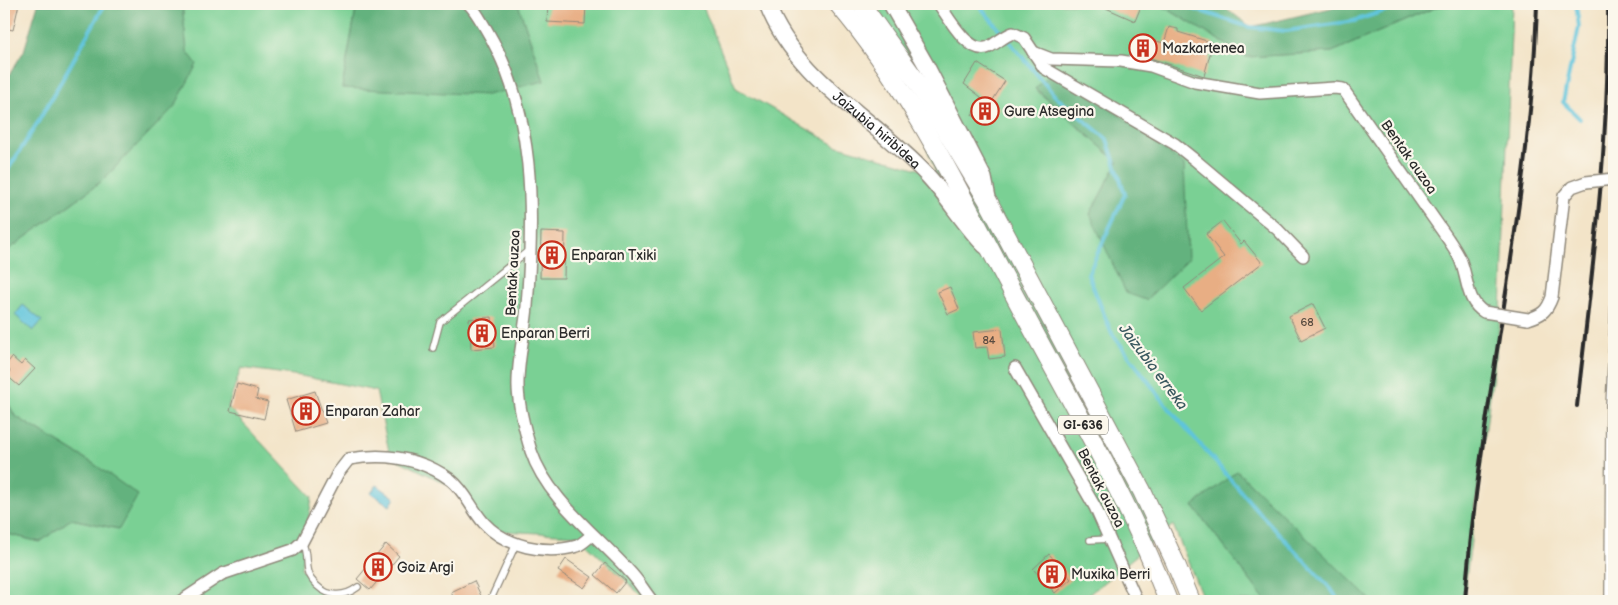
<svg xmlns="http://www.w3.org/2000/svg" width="1618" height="605" font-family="'Balsamiq Sans',sans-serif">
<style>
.green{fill:#7ad094;stroke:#527e60;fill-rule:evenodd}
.forest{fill:#63b27e;stroke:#476e54}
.water{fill:#5ec4dc;stroke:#447884}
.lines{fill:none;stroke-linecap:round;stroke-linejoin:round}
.stream{stroke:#5ec4dc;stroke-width:4}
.building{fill:#e8ae84}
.lane-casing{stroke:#8f887a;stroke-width:8}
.street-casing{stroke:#8f887a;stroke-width:14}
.secondary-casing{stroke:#8f887a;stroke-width:18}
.primary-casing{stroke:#8f887a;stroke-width:20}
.lane{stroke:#fff;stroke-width:5.5}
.street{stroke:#fff;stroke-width:11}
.secondary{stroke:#fff;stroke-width:15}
.primary{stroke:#fff;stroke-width:18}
.rail{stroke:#2b2b2b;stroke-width:4}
.street-bridge-casing{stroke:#8f887a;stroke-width:14;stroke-linecap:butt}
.street-bridge{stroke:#fff;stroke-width:11}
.labels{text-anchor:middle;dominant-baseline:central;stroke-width:4.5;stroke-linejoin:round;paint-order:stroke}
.number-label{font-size:11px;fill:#5a4c41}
.shield{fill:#fbf7ec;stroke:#696865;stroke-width:1}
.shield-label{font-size:12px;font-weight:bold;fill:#2b2b2b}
.poi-label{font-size:14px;fill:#2b2b2b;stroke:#fbf7ec;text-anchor:start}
.street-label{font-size:14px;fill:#2b2b2b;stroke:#fbf7ec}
.water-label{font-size:15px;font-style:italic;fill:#3a5960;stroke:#fbf7ec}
</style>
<rect width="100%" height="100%" fill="#fbf7ec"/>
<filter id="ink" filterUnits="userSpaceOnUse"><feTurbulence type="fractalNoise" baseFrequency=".02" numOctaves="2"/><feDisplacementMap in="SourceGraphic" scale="10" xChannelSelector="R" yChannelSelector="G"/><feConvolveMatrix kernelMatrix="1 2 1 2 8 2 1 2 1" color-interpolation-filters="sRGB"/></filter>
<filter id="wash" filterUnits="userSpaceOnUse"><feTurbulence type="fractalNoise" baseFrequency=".0096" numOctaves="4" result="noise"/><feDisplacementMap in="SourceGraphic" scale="20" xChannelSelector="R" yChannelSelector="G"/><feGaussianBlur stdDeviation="1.12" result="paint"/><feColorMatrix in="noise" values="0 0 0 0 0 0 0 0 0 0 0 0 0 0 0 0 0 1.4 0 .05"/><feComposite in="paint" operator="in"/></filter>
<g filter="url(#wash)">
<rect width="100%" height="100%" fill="#f3e4c8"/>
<path class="green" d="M182 4H357L342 88 544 81 518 4H702L736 88 835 145 936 174 878 4H1159L1247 57 1332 52 1439 6 1512 4 1501 313 1463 601H1371L1237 471 1193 506 1266 601H1204L1173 525 1081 601H647L577 535 482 530 455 488 390 456 376 391 301 376 241 368 228 407 312 497 301 568 329 601H4V533L40 542 71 519 119 529 94 464 15 416 4 395V253L102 181 187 52ZM1057 68 1188 259 1090 214 1118 162 1035 89Z"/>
<g class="forest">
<path d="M38 4H182L187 51 197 64 175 106 102 181 4 253V83L24 51Z"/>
<path d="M357 4H518L544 81 487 95 342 88Z"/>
<path d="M1159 4H1220L1251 27 1348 4H1470L1439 6 1332 52 1247 57Z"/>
<path d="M1057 68 1184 165 1188 259 1146 300 1126 293 1090 214 1118 162 1035 88Z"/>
<path d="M4 395 15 416 94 464 138 495 119 529 71 519 40 542 4 533Z"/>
<path d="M1237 471 1368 597 1371 601H1266L1193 506Z"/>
</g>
<g class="water">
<path d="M23 305 42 321 33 331 15 315Z"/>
<path d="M377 485 395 498 390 506 371 493Z"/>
</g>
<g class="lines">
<g class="stream">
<path d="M978 4 1055 96 1107 139 1125 194 1088 274 1111 332 1166 405 1256 509 1331 589 1339 601"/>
<path d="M1179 4 1249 27 1286 31 1354 21 1405 4"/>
<path d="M1576 4 1579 27 1563 102 1580 119"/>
<path d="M4 176 38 122 105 4"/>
</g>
</g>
<g id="blocks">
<g class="building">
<path d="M4 4H19L13 30 4 28Z"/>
<path d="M548 4H586L585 24 547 22Z"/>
<path d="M1097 4H1142L1135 21Z"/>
<path d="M1169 27 1178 29V32L1213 43 1204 76 1153 59 1132 55 1137 36 1164 43Z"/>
<path d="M977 63 1005 81 991 103 999 107 990 124 972 115 981 97 964 84Z"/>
<path d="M1223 221 1241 244 1244 241 1262 263 1201 310 1184 288 1224 257 1206 234Z"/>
<path d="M541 232 565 233 564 278H540Z"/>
<path d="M950 287 959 309 948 314 938 292Z"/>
<path d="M1313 304 1325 328 1301 340 1289 316Z"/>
<path d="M492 317 495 347 471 349 469 319Z"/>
<path d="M1002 329 1005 357 989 359 987 347 975 348 973 332Z"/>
<path d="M12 357 21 365 25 360 35 369 19 386 6 375 10 371 5 366Z"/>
<path d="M237 384 258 390 256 399 268 402 264 419 230 411Z"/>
<path d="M315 391 326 423 296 432 286 400Z"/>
<path d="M386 544 399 556 370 590 357 579Z"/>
<path d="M1049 554 1071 579 1055 593 1033 569Z"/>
<path d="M566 559 592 577 584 588 558 571Z"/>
<path d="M605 563 626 581 616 593 595 575Z"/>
<path d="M474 581 482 598 475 601H455L451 592Z"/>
</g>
</g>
</g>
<g filter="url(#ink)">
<use href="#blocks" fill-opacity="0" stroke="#8f887a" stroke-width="1"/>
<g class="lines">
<g class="lane-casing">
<g id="lane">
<path d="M433 348 440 322 529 250"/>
<path d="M1090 540 1110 539"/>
<path d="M302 542C309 553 303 569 311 579 324 597 342 599 358 587"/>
<path d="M490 601 516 544"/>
<path d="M1608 601 1609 406 1614 302"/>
</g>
</g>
<g class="street-casing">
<g id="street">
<path d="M469 4C476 11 481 21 486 29 536 112 534 212 527 306 525 333 517 361 518 388 519 410 525 431 531 451 547 499 597 535 629 571 638 580 644 591 652 601"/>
<path d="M939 4C948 17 969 56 989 47 997 43 1004 36 1013 33L1024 38 1044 68 1175 144 1195 160 1277 229 1303 256"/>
<path d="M1033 52 1051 59 1121 61 1151 66 1195 82 1260 93 1334 88 1343 89 1448 239C1452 245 1457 252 1460 259 1468 277 1466 302 1484 312"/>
<path d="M1528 319C1542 315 1547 311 1552 297L1564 196 1572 187 1586 182"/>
<path d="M1015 368 1095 507 1137 601"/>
<path d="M181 601 222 574 293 550 302 542 338 473 349 459C385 453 421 458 451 480 466 492 472 510 484 523 506 547 546 555 577 546 582 544 588 538 592 535"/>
</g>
</g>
<g class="secondary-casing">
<g id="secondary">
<path id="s1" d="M767 4C797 81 873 117 927 175 948 197 963 224 985 246"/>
<path d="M891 4 926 65 984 178 988 198"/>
</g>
</g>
<g class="primary-casing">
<g id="primary">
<path d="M838 4C914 93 964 202 1019 304 1071 402 1128 498 1168 601"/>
<path d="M861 4 915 79 988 201 1142 491 1175 562 1191 601"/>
</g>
</g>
<use href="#lane" class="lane"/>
<use href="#street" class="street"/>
<use href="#secondary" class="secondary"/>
<use href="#primary" class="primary"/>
<g class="rail">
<path d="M1577 406C1592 273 1610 138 1608 4"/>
<path d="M1465 601C1480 401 1531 205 1537 4"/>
</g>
<g class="street-bridge-casing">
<g id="street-bridge">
<path d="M1586 182 1614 179"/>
<path d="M1484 312 1528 319"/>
</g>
</g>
<use href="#street-bridge" class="street-bridge"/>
</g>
</g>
<defs>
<g id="building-ring" transform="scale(1.4375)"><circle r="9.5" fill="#fbf7ec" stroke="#c8321e" stroke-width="1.5"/><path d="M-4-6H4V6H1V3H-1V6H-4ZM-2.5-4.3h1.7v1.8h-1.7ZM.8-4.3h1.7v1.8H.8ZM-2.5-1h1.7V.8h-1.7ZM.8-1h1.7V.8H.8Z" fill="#c8321e"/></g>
</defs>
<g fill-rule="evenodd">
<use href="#building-ring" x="1143" y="48"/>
<use href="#building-ring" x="985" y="111"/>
<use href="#building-ring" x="552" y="255"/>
<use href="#building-ring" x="482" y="333"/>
<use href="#building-ring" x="306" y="411"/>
<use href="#building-ring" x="378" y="567"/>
<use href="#building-ring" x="1052" y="574"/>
</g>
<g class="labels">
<g class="number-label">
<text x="1307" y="322">68</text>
<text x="989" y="340">84</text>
</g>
<rect class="shield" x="1058" y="415.5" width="50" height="19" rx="4"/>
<g class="shield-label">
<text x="1083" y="425">GI-636</text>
</g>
<g class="poi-label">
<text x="1162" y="48">Mazkartenea</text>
<text x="1004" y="111">Gure Atsegina</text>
<text x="571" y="255">Enparan Txiki</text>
<text x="501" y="333">Enparan Berri</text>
<text x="325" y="411">Enparan Zahar</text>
<text x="397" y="567">Goiz Argi</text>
<text x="1071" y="574">Muxika Berri</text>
</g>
<g class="street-label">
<text stroke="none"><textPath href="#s1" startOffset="169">Jaizubia hiribidea</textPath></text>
<text transform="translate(1409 157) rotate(55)">Bentak auzoa</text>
<text transform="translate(513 273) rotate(-87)">Bentak auzoa</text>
<text transform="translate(1101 488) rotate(63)">Bentak auzoa</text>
</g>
<g class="water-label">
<text transform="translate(1153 367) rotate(53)">Jaizubia erreka</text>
</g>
</g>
<rect width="1618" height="605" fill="none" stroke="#fbf7ec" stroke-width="20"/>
</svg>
